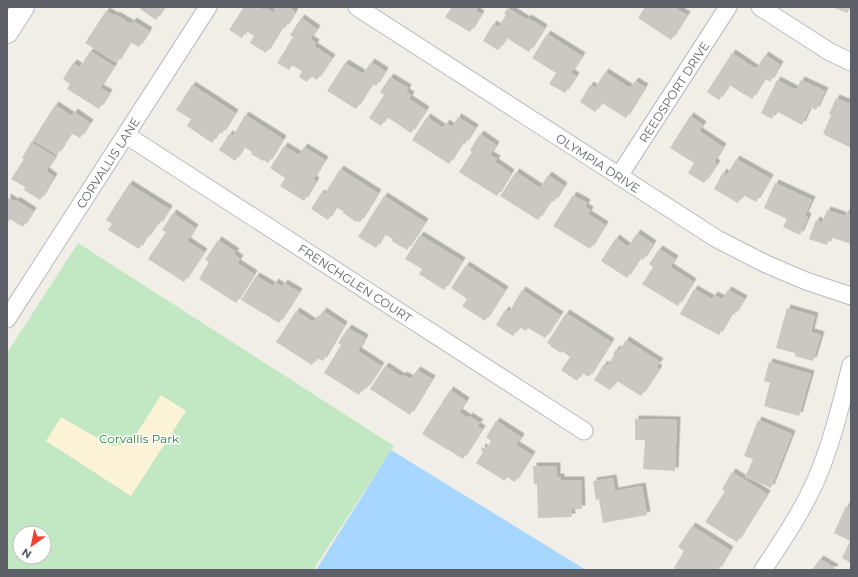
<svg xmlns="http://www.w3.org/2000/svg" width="858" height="577" font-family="Montserrat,sans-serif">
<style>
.green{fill:#c2e8c3;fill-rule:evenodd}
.sand{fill:#fcf3d6}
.water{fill:#a7d7ff}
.building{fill:#cbc8c3;filter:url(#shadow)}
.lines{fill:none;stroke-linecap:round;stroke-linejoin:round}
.street-casing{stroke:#b8bbc0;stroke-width:19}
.secondary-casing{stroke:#b9bcc2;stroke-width:24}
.street{stroke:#fff;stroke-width:17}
.secondary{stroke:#fff;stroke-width:22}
.labels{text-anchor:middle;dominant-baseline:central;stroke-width:3;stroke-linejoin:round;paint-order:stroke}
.street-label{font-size:12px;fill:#5d6167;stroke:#fff}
.park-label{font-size:12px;fill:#318237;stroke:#fff}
</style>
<defs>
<filter id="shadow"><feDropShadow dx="3.5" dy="-3.5" stdDeviation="0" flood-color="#0004"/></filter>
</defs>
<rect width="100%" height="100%" fill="#f0eee6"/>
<path class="green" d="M78 243 394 446 313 570H7V353ZM20 533H44V557H20Z"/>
<path class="sand" d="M161 395 186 411 131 496 46 441 61 417 109 445 114 446 122 444 137 433Z"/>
<path class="water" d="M391 450 586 570H316Z"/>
<g class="building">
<path d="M141 7H164L156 20 140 9Z"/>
<path d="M244 7H258L264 10 266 8 273 13 277 7H288L295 12 285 28 283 26 266 53 250 43 254 36 246 31 242 38 229 30Z"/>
<path d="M452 7H478L476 11 481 14 470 32 445 17Z"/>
<path d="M645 7H674L687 15 671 40 638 18Z"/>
<path d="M832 7H850L847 13Z"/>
<path d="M508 8 527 20 528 18 544 28 529 52 507 38 498 50 483 41 493 24 498 27 506 15 504 14Z"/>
<path d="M106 11 115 16 116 15 131 24 133 21 149 31 139 47 130 42 117 63 85 43Z"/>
<path d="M301 18 317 29 310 39 316 43 314 46 332 58 317 80 311 76 307 82 299 77 302 71 292 65 289 70 277 63 293 37 290 35Z"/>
<path d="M547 34 582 56 571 73 576 76 565 93 549 84 556 73 532 58Z"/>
<path d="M90 51 114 66 100 88 109 93 99 109 67 89 70 84 63 79 73 63 80 67Z"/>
<path d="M732 53 756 69 765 55 780 65 770 82 765 78 752 99 729 85 719 100 707 92Z"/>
<path d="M371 62 385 71 376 86 372 84 356 109 327 91 345 63 363 74Z"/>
<path d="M605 72 630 88 635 81 645 87 626 118 602 103 595 112 580 102 590 85 595 88Z"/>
<path d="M390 77 408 88 406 92 411 95 409 99 426 110 411 133 387 117 381 126 369 118 384 95 380 92Z"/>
<path d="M777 80 796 90 801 80 825 91 816 110 810 107 802 125 776 111 772 119 761 113Z"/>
<path d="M192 85 235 113 222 134 219 132 212 143 187 126 191 119 176 110Z"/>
<path d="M836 98 851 104V148L823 134 831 115 829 114Z"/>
<path d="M55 105 72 116 74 112 90 123 80 138 71 133 57 155 33 140Z"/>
<path d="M245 115 283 139 268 163 264 160 263 161 251 154 252 152 244 147 235 161 219 150 229 134 233 136Z"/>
<path d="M690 116 703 125 699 131 723 147 714 162 717 164 704 183 688 173 694 163 670 148Z"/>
<path d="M427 117 443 128 446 123 452 127 458 117 475 128 465 144 462 143 449 164 412 140Z"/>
<path d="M480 134 496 145 490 155 497 159 495 162 511 173 497 196 459 172 472 152 470 150Z"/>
<path d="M31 142 55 157 46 171 54 177 40 200 24 190 25 187 11 179 24 159 22 158Z"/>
<path d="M284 146 299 155 304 147 325 160 313 179 316 181 304 201 280 186 285 178 270 168Z"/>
<path d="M736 159 770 178 756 202 743 195 738 203 714 189 723 172 727 175Z"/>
<path d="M340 169 378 193 360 222 357 221 356 222 343 213 344 212 336 207 328 220 311 209 321 193 324 195Z"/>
<path d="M516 172 540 188 548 175 564 186 554 202 551 200 538 220 500 196Z"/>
<path d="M775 183 812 200 805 215 808 217 800 235 783 227 787 219 764 208Z"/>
<path d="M129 184 169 209 159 225 157 223 147 239 145 238 139 249 108 230 112 224 106 220Z"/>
<path d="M573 195 587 203 585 207 590 210 588 214 605 225 590 249 553 226Z"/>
<path d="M384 196 425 222 407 250 403 247V248L392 241 393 239 384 234 376 248 358 237Z"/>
<path d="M7 197 15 202 16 200 33 211 23 227 10 219 7 224Z"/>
<path d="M827 210 845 216 846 212 851 214V244L830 237 827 245 809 239 816 220 822 223Z"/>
<path d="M173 213 195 228 187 241 204 252 184 282 148 259 166 232 162 230Z"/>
<path d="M637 233 653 244 643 260 640 258 627 278 601 261 616 238 628 247Z"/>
<path d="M420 235 462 261 444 290 419 274 422 269 405 259Z"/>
<path d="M218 240 236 252 234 254 240 259 237 263 254 274 236 303 199 279 209 262 205 260Z"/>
<path d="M659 249 675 259 670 267 693 282 678 306 642 284 653 267 649 264Z"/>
<path d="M466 265 505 290 485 321 462 306 467 299 451 288Z"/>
<path d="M256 276 273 286 275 282 282 287 284 283 299 292 279 323 241 300Z"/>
<path d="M694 289 712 299 714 295 722 299 728 290 744 299 734 315 731 314 719 335 680 314Z"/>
<path d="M522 290 560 315 545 338 528 328 526 331 519 327 513 336 496 325 505 310 509 312Z"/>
<path d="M787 308 815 316 811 332 821 335 813 361 795 356V353L776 348Z"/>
<path d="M296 311 313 322 315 319 317 320 323 311 344 325 323 361 317 358 312 365 276 342Z"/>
<path d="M566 313 611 342 589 377 582 373 577 381 561 370 570 357 562 351 561 353 550 346 551 345 547 343Z"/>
<path d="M348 328 365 338 358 351 381 366 366 389 363 388 359 395 324 373 341 345 338 343Z"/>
<path d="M626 340 660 362 656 367 659 369 641 396 617 381 610 390 594 380 604 364 607 366 614 355 613 354 616 349 619 351Z"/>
<path d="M769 362 811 374 799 416 764 406 770 383 764 381Z"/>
<path d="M385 366 402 377 403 375 411 379 417 370 432 379 410 415 370 389Z"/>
<path d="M450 390 466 401 459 412 468 418 469 416 480 423 477 426 482 429 463 459 422 434Z"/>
<path d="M635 419 677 420 675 471 643 469 645 440H635Z"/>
<path d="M758 420 792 434 771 488 745 477 753 459 744 456Z"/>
<path d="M496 421 521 437 516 445 532 455 515 482 507 477 505 481 476 463 483 452 481 450 482 447 486 449 491 441 486 437Z"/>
<path d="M533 466H557V477H561V480H581L582 509H571L572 517 538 518 537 484H534Z"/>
<path d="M732 472 767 494 737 542 705 522 725 491 722 489Z"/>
<path d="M613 478 615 491 642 486 647 515 603 523 599 499 596 500 593 481Z"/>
<path d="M846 506 851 509V563L842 558 850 541 834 533Z"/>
<path d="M692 526 730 550 718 570H677L674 568 684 551 678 547Z"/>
<path d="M820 559 835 568 834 570H812Z"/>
</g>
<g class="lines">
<g class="street-casing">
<g id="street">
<path d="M357 7 717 239 766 264 806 281 851 296"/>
<path d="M760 7 830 52 851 62"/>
<path d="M126 135 584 431"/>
<path d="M619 176 728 7"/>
<path d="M7 319 208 7"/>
<path d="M763 570C782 541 802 512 816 480 832 443 841 404 851 365"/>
</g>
</g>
<g class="secondary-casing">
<path id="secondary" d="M7 32 23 7"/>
</g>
<use href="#street" class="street"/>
<use href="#secondary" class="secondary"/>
</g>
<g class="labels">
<g class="street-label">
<text transform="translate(674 92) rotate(-57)">REEDSPORT DRIVE</text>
<text transform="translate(108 163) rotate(-57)">CORVALLIS LANE</text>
<text transform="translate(598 163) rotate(33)">OLYMPIA DRIVE</text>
<text transform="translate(355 283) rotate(33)">FRENCHGLEN COURT</text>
</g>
<g class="park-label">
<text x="139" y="438">Corvallis Park</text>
</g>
</g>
<rect width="858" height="577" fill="none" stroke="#5d6167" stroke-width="16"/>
<g transform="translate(32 545) rotate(213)"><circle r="19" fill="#ffffff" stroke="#bec0c2"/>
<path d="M0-3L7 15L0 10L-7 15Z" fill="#ee412e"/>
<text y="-6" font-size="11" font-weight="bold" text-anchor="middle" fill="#5d6167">N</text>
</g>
</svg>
